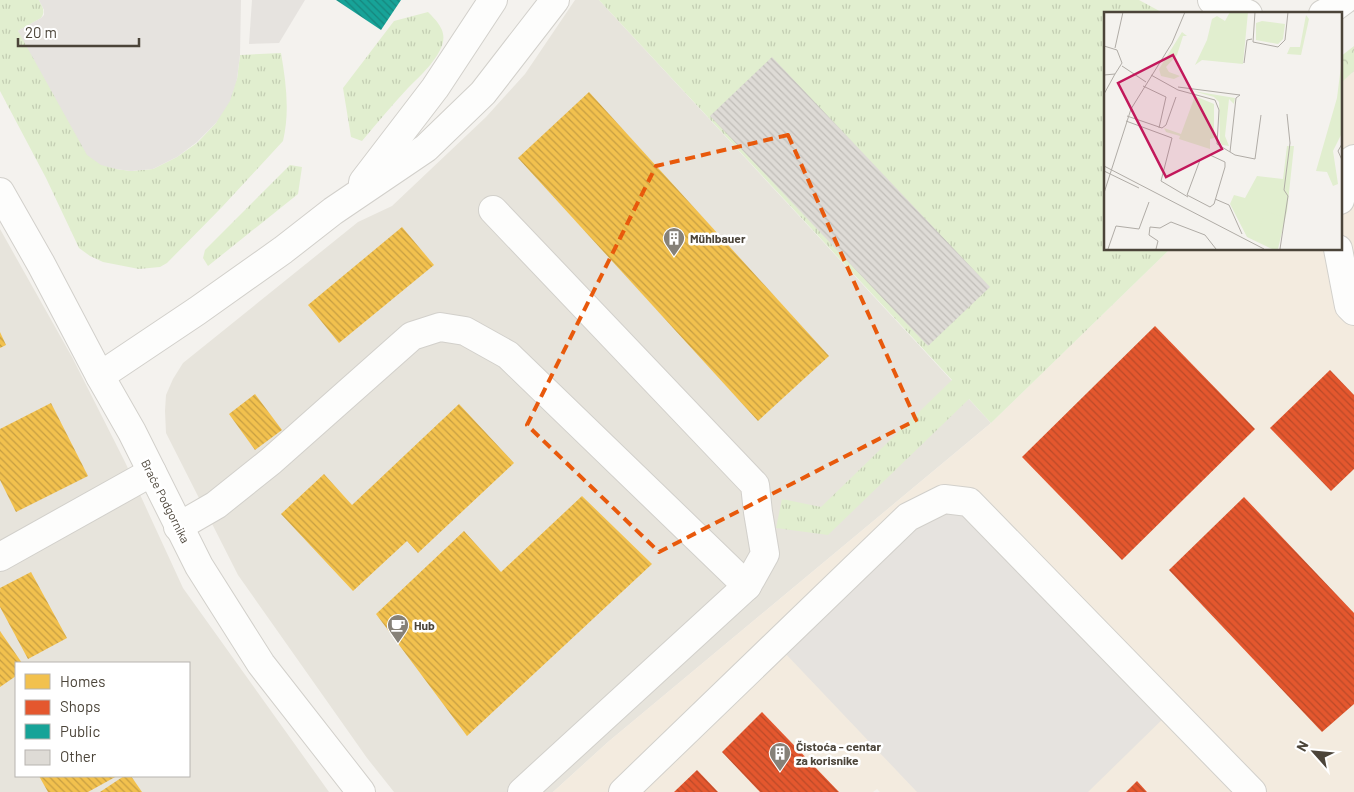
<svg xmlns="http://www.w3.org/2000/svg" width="1354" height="792" font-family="Barlow,sans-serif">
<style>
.residential{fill:#e7e4dc;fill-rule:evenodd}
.commercial{fill:#f3ebdf}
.grass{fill:url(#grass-tufts)}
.forest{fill:url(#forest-crowns)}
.parking{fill:#e6e3df}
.homes{fill:url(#homes-back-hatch)}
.shops{fill:url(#shops-back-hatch)}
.public{fill:url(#public-back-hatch)}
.building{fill:url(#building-back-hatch)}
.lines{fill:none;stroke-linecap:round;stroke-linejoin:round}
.minor-casing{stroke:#d2d0cb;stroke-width:30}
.minor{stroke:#fdfdfc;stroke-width:28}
.marked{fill:none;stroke:#e8590c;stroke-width:4;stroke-dasharray:10 6;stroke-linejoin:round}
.labels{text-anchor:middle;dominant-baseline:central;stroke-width:5;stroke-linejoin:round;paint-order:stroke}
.poi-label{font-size:12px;font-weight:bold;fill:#4b4439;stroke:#fff;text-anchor:start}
.street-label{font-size:12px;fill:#4b4439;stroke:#fff}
.inset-road{fill:none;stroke:#b0aca6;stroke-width:1}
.view{fill:#c2185b;fill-opacity:0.15;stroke:#c2185b;stroke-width:2.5}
.inset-edge{fill:none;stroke:#4b4439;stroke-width:2.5}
</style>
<defs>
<pattern id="grass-tufts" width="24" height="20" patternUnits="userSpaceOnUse" patternTransform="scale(1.25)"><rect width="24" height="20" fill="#e1eecf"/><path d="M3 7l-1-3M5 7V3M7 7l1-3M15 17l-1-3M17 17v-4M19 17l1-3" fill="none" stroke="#c3cdb2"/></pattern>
<pattern id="forest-crowns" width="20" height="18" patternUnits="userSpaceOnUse" patternTransform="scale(1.25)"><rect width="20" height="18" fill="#e1eecf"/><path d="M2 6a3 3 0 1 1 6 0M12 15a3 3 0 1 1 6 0" fill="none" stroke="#c3cdb2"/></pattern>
<pattern id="homes-back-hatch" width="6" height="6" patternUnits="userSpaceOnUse" patternTransform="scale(1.25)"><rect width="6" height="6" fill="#f2c14e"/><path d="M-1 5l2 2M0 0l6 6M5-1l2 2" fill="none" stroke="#c69e42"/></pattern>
<pattern id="shops-back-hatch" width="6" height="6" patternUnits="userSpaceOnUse" patternTransform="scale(1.25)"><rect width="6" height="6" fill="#e4572e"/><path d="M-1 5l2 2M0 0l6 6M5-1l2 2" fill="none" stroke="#bb4a28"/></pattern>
<pattern id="public-back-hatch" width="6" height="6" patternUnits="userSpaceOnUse" patternTransform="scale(1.25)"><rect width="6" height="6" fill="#17a398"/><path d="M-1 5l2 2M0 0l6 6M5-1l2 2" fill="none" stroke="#17867d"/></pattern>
<pattern id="building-back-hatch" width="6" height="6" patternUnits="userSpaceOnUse" patternTransform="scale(1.25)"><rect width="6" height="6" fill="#dedbd6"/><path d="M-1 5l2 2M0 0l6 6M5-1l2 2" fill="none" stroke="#c0bdb8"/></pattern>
</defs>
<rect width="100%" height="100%" fill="#f4f2ee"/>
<g class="residential">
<path d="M575 0H599L991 423 608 742 553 792H394L367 758 238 575 166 433 165 411 166 395 173 379 183 363 358 222 392 206 486 117 525 74Z"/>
<path d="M0 229 72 357 125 462 183 588 329 792H0ZM16 663H189V776H16Z"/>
</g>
<path class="commercial" d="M1354 71V792H880L877 789 873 792H553L608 742 991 423 1170 249H1340V84Z"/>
<g class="grass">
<path d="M0 0H39C42 6 46 11 41 18L18 31 116 169 131 171 153 169 177 157 197 143 216 123 237 79 240 55 281 53C286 82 290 112 283 141L222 207 167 263 160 267 139 269 103 262 90 256 79 248 46 178 0 91Z"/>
<path d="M599 0H1139L1165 14H1105V249H1170L991 423 969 399 828 535 776 528 782 499 821 507 952 380Z"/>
<path d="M428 12C436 20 446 30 443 42 439 59 420 76 408 88 392 105 377 123 362 141L351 137 343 88 394 21Z"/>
<path d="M290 165 302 167 298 194 208 266 203 258 205 250Z"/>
</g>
<path class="forest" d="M1354 46V71L1340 84V57Z"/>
<g class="parking">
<path d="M39 0H241L240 55 237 79 230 101 216 123 197 142 177 157 153 169 131 171 116 169 101 165 87 155 18 31 41 18 44 15V10Z"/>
<path d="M252 0H305L279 43 249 44Z"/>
<path d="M948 496 1172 710 1088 792H917L783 651Z"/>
</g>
<g class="homes">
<path d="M589 92 829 356 758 421 518 158Z"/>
<path d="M402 227 434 265 339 343 308 305Z"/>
<path d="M0 332 6 345 0 348Z"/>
<path d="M255 394 282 430 255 450 229 414Z"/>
<path d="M51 403 88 476 16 512 0 480V429Z"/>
<path d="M459 404 514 463 418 553 407 541 353 591 281 514 324 474 352 505Z"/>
<path d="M582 496 652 564 467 736 376 614 464 531 501 572Z"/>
<path d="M31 572 67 638 28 659 0 607V588Z"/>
<path d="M0 631 22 663H16V676L0 687Z"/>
<path d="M39 776H117L88 792H48Z"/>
<path d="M124 776H131L142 792H100Z"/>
</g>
<g class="shops">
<path d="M1155 326 1255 429 1122 560 1022 457Z"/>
<path d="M1330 370 1354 395V469L1331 491 1270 428Z"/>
<path d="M1244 497 1354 613V704L1322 732 1169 570Z"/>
<path d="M762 712 839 792H760L722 752Z"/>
<path d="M697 770 718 792H674Z"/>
<path d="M1137 781 1147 792H1126Z"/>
</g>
<path class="public" d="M336 0H401L381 30Z"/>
<path class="building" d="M772 57 990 287 928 346 710 116Z"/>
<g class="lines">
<g class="minor-casing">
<g id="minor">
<path d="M1212 0 1248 14"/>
<path d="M1323 14 1329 11 1344 0"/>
<path d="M363 182 435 88 493 0"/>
<path d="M0 192 41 264 100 376 132 432 199 566 261 664 361 792"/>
<path d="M1340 200 1350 162 1354 159"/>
<path d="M493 210 755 485 758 512 765 554 747 586 522 792"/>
<path d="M1338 249 1349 306 1354 311"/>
<path d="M100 376 197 311 283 250 333 211 426 148 483 93 555 0"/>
<path d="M178 527 216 505 271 461 412 336 440 327 465 331 508 355 747 586"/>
<path d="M0 557 152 472"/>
<path d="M623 792 908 517 944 499 969 502 1252 792"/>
</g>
</g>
<use href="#minor" class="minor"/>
</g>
<path class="marked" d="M788 135 916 420 659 552 527 425 656 166Z"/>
<defs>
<g id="building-pin" transform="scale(1.125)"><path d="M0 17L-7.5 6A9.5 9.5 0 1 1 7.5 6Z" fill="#868178" stroke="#fff"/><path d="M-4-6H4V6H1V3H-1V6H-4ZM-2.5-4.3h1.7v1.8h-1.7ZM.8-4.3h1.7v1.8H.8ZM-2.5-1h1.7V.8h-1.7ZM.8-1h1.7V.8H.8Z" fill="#fff"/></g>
<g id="cafe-pin" transform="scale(1.125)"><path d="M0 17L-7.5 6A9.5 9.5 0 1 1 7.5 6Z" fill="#868178" stroke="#fff"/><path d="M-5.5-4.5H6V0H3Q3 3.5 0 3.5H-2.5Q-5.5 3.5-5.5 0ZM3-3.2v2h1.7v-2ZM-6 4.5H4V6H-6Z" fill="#fff"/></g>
</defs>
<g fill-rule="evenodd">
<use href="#building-pin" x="674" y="238"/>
<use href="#cafe-pin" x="398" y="625"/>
<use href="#building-pin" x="780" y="753"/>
</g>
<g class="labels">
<g class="poi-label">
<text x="690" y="238">Mühlbauer</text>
<text x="414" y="625">Hub</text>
<text x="796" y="746">Čistoća - centar<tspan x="796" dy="14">za korisnike</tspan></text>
</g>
<g class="street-label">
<text transform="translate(166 501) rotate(63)">Braće Podgornika</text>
</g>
</g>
<g transform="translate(1104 12)">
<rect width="238" height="238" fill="#f4f2ee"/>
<path d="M126 0H144L139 52 98 48 91 53 103 28 108 7 113 4 121 9ZM202 3 205 7 197 43 183 42 186 35H196ZM158 9 181 12 179 27 174 32 152 28V11ZM78 20 83 24H79L73 43 62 55 65 60 76 64 70 67 57 64 55 57ZM237 54V123L229 139 234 172 229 174 223 160 212 159 233 86ZM89 79 131 86 130 92 125 87 121 124 125 134 118 133 116 129 115 90 110 85ZM91 84 110 92V126L106 127V137L75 127 76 124 62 120 60 116 77 122ZM183 134H190L183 199 174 237H168L143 225 126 192 130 183 141 186 153 164 179 167Z" fill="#e1eecf"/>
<path d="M162 199 179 205 168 234 151 227Z" fill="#e1eecf"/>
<path class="inset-road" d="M151 0 149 30 174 35 181 28 184 0M0 34 13 38 18 51 11 62 0 63M11 36 19 0M140 51 143 28 148 27M18 54 42 70M47 63 74 78 111 88 115 98 113 132 131 143 151 147 157 103M39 74 62 85 55 116M74 75 136 83 132 86 126 140M0 82 11 62M23 104 58 116 62 113 72 85M22 109 68 126 57 169 84 185M238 132 234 139 238 148M106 143 121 150V155L110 192 106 195 83 183 96 148ZM0 154 160 237M0 159 35 176M0 181 27 97 68 31 81 0M111 187 125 193 138 222M4 237 12 214 35 217 45 190M52 237 54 229 45 223 46 215 56 216 67 210 101 223 112 237M176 237 184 184 180 178 186 131 183 102"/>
<path class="view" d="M69 43 118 137 62 165 14 71Z"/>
<rect width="238" height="238" class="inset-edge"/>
</g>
<rect x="15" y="662" width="175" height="115" fill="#ffffff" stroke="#b7b4b0"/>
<rect x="25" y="674" width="25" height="15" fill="#f2c14e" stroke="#b7b4b0"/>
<text x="60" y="687" font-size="15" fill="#4b4439">Homes</text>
<rect x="25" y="700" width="25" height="15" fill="#e4572e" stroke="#b7b4b0"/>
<text x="60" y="712" font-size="15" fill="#4b4439">Shops</text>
<rect x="25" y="724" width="25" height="15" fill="#17a398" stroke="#b7b4b0"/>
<text x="60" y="737" font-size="15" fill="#4b4439">Public</text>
<rect x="25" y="750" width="25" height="15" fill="#dedbd6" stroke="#b7b4b0"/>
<text x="60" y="762" font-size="15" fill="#4b4439">Other</text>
<g transform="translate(1314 752) rotate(297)" stroke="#ffffff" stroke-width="4" paint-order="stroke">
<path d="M0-4L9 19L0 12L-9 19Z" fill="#4b4439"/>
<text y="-8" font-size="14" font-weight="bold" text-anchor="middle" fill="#4b4439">N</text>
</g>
<path d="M18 38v8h121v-8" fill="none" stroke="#4b4439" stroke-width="2.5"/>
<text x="25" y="38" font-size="15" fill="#4b4439" stroke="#ffffff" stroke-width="4" paint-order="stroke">20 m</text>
</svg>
